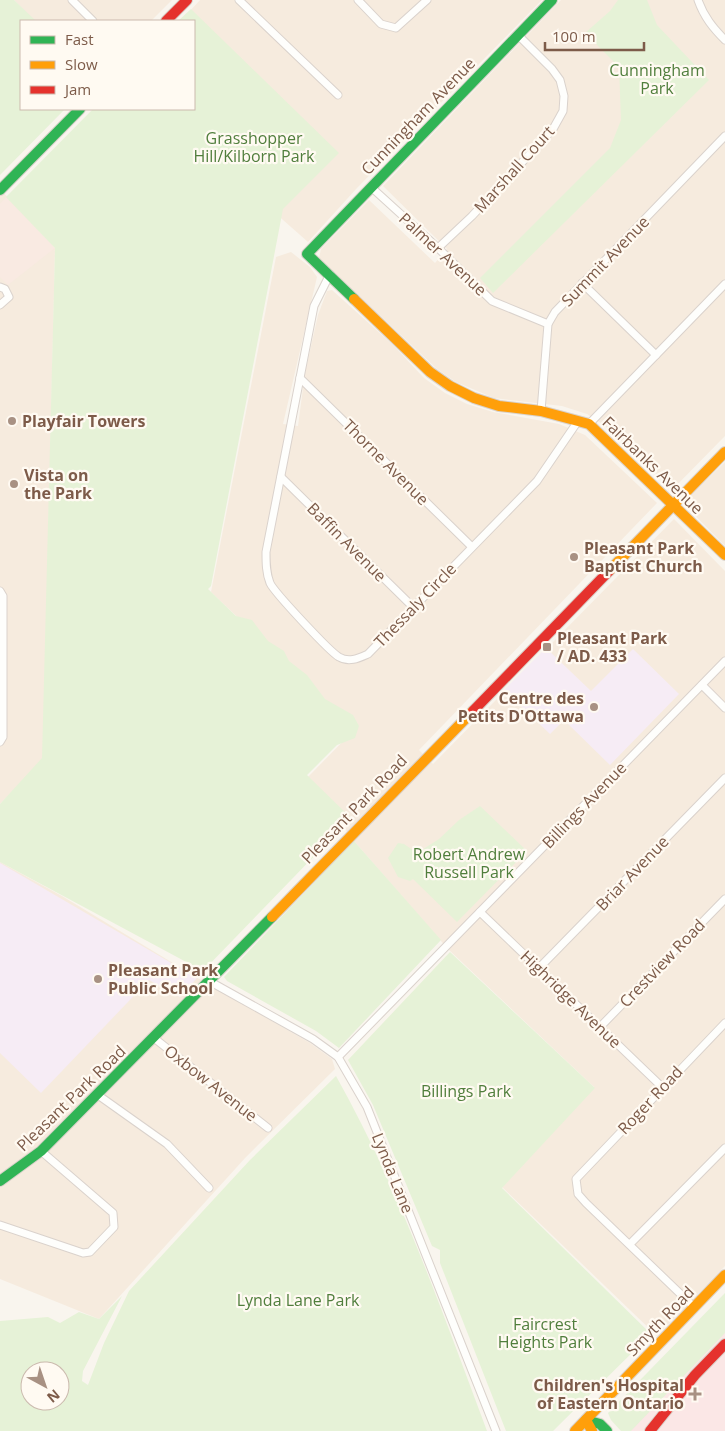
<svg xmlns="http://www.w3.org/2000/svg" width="725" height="1431" font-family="'Open Sans',sans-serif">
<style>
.residential{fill:#f6ebde}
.commercial{fill:#f9eae2}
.education{fill:#f6ecf5}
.medical{fill:#fbe7e6}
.green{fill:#e6f2d7;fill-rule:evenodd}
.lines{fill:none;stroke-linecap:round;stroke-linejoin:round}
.street-casing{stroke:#dad2cc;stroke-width:9}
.fast-casing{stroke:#d9d1ca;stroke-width:12}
.slow-casing{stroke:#d9d1ca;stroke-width:12}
.jam-casing{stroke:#d9d1ca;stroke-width:12}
.street{stroke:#fefefc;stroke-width:7}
.fast{stroke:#30b455;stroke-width:10}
.slow{stroke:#ff9f0a;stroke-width:10}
.jam{stroke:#e5322d;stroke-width:10}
.poi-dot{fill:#a89183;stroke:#fffaf2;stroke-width:2}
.labels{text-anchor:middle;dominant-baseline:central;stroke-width:4.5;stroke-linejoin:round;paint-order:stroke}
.park-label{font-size:16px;fill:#507e3c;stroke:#fffaf2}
.street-label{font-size:16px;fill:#7d5b49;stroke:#fffaf2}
.poi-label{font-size:16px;font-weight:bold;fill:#7d5b49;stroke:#fffaf2;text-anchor:start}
</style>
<rect width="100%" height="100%" fill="#f9f5ee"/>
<g class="residential">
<path d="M14 0H172L151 21H35Z"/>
<path d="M200 0H542L357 188 308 242 274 212 330 153 189 12Z"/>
<path d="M561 0H725V436L672 490 604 425 587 414 562 406 494 398 456 382 437 369 319 258 321 249 369 200 435 263 447 249 383 186Z"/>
<path d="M0 189 55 248 43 760 0 804Z"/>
<path d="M291 252 310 267 317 277 283 424 298 426 305 373 318 315 327 291 332 290 393 345 424 378 445 393 467 404 493 412 559 424 585 435 657 503 419 750 433 764 674 519 725 571V1266L657 1336 502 1187 594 1087 448 949 354 841 307 778 355 729 211 592 276 257Z"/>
<path d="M725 462V546L683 503Z"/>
<path d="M0 862 62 896 206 983 310 1043 332 1059 335 1069 246 1157 99 1319 0 1279Z"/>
</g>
<path class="commercial" d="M6 197 55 248 8 285 0 277V204Z"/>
<g class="education">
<path d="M546 648 591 691 633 649 679 694 610 765 564 720 550 734 504 690Z"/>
<path d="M0 863 197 978 180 997 149 980 41 1093 0 1053Z"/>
</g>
<path class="medical" d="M725 1332V1431H630Z"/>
<g class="green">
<path d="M0 0H14L36 21H21V109H65L0 175Z"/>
<path d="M618 0H647L657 25 709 80 493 293 480 278 610 148 621 120 619 67 585 33 610 11Z"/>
<path d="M191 9 339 153 283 209 211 586 208 589 236 616 252 620 268 641 284 651 289 661 307 675 325 699 353 715 359 726 355 738 337 745 307 775 351 818 203 971 0 862V804L42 758 55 248 6 197 93 109H194V21H178Z"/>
<path d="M480 806 527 851 457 922 413 879 410 881 398 877 388 858 398 843 404 844 417 853 439 839 459 820Z"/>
<path d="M354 841 441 940 339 1048 316 1031 227 981 224 977Z"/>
<path d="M450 952 595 1088 502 1188 651 1334 553 1431H506L440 1263V1250L432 1246 373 1105 348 1060Z"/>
<path d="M336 1076C399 1188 442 1311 487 1431H0V1321L48 1317 60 1323 79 1312 99 1319 122 1296 83 1371 82 1381 88 1385 104 1343 129 1291 250 1160ZM30 1371H60V1401H30Z"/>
<path d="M725 1293V1333L631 1431H621L611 1420 608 1413Z"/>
</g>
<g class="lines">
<g class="street-casing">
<g id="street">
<path d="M72 0 93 21"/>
<path d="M239 0 338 95"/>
<path d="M358 0 381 24 396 28 427 0"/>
<path d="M698 0C704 17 713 28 725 40"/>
<path d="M371 187 438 248 492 301 548 324"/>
<path d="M438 248 472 216 553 129 563 111 564 96 560 80 552 69 518 35"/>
<path d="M330 274 314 306 266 552C266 563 266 573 270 583 274 592 330 652 339 657 349 663 359 658 368 654L537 481 578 421"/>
<path d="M582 283 656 355"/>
<path d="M0 287 5 289 9 297 0 305"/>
<path d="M300 378 471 546"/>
<path d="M541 411 548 324 555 312 725 136"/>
<path d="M589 424 725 284"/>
<path d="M281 477 413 607"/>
<path d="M0 591 3 596V737L0 742"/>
<path d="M702 685 725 708"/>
<path d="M480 912 662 1087"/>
<path d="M539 968 725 778"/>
<path d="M209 981 313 1039 338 1057 367 1107 496 1431"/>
<path d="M600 1027 725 899"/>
<path d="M154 1038 268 1128"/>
<path d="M338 1057 725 661"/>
<path d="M98 1095 167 1144 209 1188"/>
<path d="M0 1225 83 1253 90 1252 114 1227 113 1213 41 1151"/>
<path d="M630 1244 725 1148"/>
<path d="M694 1307 586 1203 578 1194 576 1179 725 1023"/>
</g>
</g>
<g class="fast-casing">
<g id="fast">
<path d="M0 190 80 109"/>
<path d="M354 299 307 254 552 0"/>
<path d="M0 1181 41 1151 272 917"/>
<path d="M586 1420 600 1424 607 1431"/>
</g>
</g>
<g class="slow-casing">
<g id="slow">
<path d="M354 299 430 372 450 386 474 398 499 406 541 411 589 424 725 555"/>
<path d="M609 571 725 452"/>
<path d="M272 917 473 711"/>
<path d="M586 1420 592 1431"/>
<path d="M575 1431 725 1275"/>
</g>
</g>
<g class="jam-casing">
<g id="jam">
<path d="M166 21 187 0"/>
<path d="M473 711 609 571"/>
<path d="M650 1431 695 1375 725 1344"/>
</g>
</g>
<use href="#street" class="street"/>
<use href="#fast" class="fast"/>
<use href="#slow" class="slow"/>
<use href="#jam" class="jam"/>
</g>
<g class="poi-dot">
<circle cx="12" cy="421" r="5"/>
<circle cx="14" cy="484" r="5"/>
<circle cx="574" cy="557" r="5"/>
<rect x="542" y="642" width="10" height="10" rx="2.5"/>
<circle cx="594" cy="707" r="5"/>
<circle cx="98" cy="979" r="5"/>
<path d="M692.5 1386.5h5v5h5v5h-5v5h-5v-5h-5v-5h5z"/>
</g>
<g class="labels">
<g class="park-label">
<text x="657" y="70">Cunningham<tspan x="657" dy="18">Park</tspan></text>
<text x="254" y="138">Grasshopper<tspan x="254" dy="18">Hill/Kilborn Park</tspan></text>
<text x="469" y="854">Robert Andrew<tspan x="469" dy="18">Russell Park</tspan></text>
<text x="466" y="1091">Billings Park</text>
<text x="298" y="1300">Lynda Lane Park</text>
<text x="545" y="1324">Faircrest<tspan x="545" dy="18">Heights Park</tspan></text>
</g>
<g class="street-label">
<text transform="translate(418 116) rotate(-46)">Cunningham Avenue</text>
<text transform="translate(514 169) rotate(-48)">Marshall Court</text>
<text transform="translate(443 254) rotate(43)">Palmer Avenue</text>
<text transform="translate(605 261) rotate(-46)">Summit Avenue</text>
<text transform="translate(386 462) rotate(45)">Thorne Avenue</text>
<text transform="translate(653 465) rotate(44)">Fairbanks Avenue</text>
<text transform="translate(347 542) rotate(45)">Baffin Avenue</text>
<text transform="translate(415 605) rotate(-46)">Thessaly Circle</text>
<text transform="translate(584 805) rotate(-46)">Billings Avenue</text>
<text transform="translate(354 809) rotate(-46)">Pleasant Park Road</text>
<text transform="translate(632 873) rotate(-46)">Briar Avenue</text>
<text transform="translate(662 963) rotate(-46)">Crestview Road</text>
<text transform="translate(571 999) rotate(44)">Highridge Avenue</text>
<text transform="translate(211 1083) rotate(38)">Oxbow Avenue</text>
<text transform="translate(71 1098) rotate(-44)">Pleasant Park Road</text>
<text transform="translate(650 1100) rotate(-47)">Roger Road</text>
<text transform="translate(393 1173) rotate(68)">Lynda Lane</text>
<text transform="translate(660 1321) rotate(-46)">Smyth Road</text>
</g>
<g class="poi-label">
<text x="22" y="421">Playfair Towers</text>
<text x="24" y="475">Vista on<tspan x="24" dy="18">the Park</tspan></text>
<text x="584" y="548">Pleasant Park<tspan x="584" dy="18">Baptist Church</tspan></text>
<text x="557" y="638">Pleasant Park<tspan x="557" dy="18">/ AD. 433</tspan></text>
<text x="584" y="698" text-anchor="end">Centre des<tspan x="584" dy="18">Petits D'Ottawa</tspan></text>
<text x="108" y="970">Pleasant Park<tspan x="108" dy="18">Public School</tspan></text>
<text x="684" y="1385" text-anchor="end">Children's Hospital<tspan x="684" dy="18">of Eastern Ontario</tspan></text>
</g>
</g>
<rect x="20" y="20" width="175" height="90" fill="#fffaf2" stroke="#cbbaae"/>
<rect x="30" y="36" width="25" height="8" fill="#30b455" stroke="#cbbaae"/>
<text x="65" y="45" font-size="15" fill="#7d5b49">Fast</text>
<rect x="30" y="61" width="25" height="8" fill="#ff9f0a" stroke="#cbbaae"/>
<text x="65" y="70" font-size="15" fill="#7d5b49">Slow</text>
<rect x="30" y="86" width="25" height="8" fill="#e5322d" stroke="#cbbaae"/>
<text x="65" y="95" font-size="15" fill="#7d5b49">Jam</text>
<g transform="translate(45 1386) rotate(140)"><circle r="24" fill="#fffaf2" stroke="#cbbaae"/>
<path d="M0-4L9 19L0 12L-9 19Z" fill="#a89183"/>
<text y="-8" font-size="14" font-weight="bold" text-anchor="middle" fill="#7d5b49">N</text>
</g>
<path d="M545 42v8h99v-8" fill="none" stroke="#7d5b49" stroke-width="2.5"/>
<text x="552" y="42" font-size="15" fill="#7d5b49" stroke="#fffaf2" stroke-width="4" paint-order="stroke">100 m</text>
</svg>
